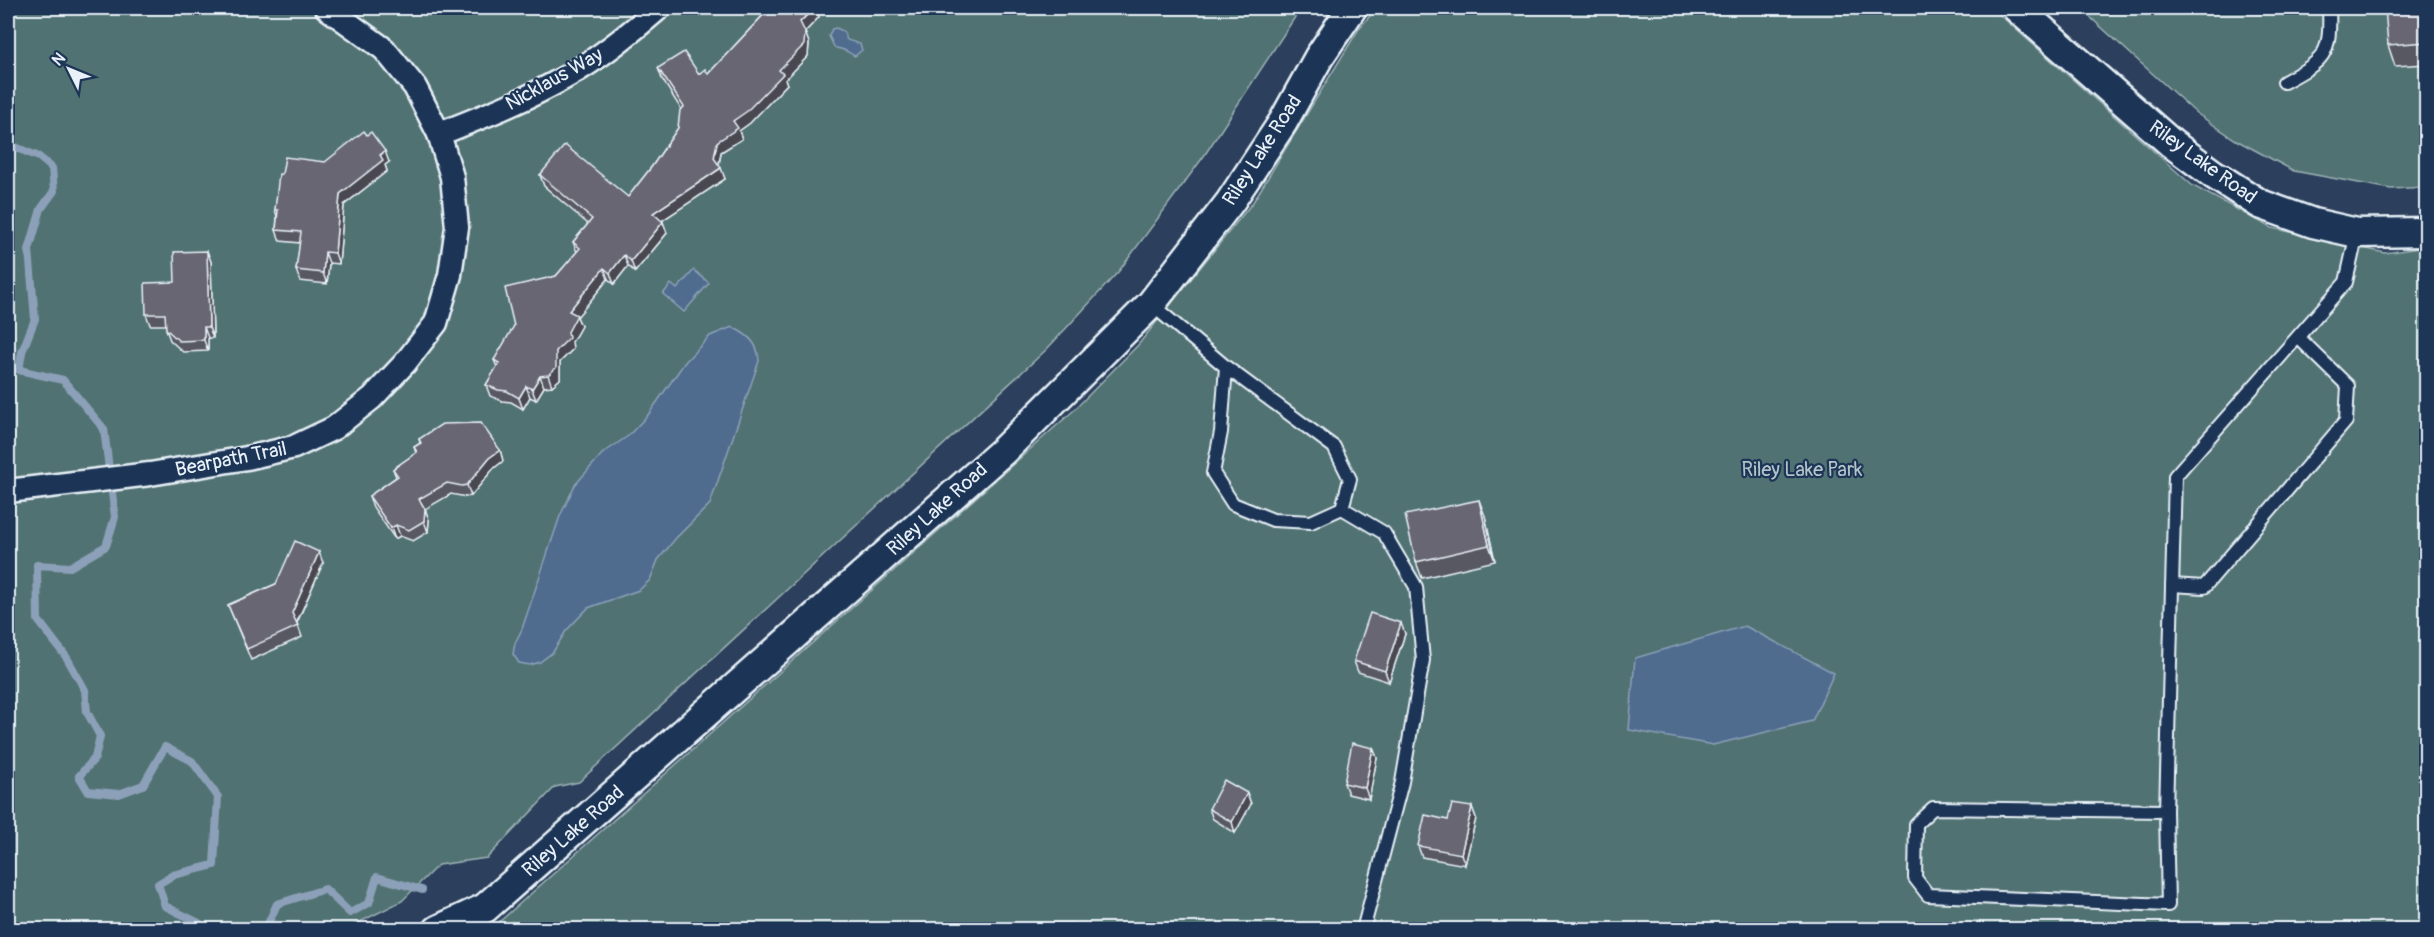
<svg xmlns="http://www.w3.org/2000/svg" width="2434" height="937" font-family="Pangolin,sans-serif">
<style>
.green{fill:#517272;stroke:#9cb2b5;stroke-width:1.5}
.water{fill:#4f6c8f;stroke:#8ca1b9;stroke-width:1.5}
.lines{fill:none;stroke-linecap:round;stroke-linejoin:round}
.stream{stroke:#8ca1b9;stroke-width:8}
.service-casing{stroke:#e8f1f8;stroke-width:16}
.minor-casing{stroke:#e8f1f8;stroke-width:27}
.tertiary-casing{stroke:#e8f1f8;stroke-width:33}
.service{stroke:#1d3557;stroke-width:12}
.minor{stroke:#1d3557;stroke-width:22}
.tertiary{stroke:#1d3557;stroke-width:28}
.wall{fill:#595862;stroke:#e8f1f8;stroke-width:1.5}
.shaded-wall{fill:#494750;stroke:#e8f1f8;stroke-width:1.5}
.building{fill:#686672;stroke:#e8f1f8;stroke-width:1.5}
.labels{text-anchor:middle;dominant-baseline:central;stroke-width:4.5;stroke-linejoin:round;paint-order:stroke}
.street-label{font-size:20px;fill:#e8f1f8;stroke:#1d3557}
.park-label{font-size:20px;fill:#b3c5c9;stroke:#1d3557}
</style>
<rect width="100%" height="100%" fill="#2c3f5c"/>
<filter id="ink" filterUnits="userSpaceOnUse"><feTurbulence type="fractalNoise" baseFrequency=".0167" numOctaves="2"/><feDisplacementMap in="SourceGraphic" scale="12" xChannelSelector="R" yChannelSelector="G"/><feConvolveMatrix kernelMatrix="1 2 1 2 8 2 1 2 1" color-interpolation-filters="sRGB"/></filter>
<g filter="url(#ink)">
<g class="green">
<polygon points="8,8 1301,8 1204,156 1119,271 1047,349 579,782 555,787 487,858 438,865 402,901 344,930 8,929"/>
<polygon points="1377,8 1992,8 2193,186 2272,228 2385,253 2426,247 2426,929 1092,930 1072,923 914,923 869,930 499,930 499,922 1073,411 1138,345 1253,202 1360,27"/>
<polygon points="2080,8 2426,8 2426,187 2391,189 2294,171 2236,140 2196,113"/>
</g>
<g class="water">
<path d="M836 28 843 31 847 40 860 44 862 50 855 56C852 55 849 52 846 51 832 45 837 53 829 36L832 29Z"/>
<polygon points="694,270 709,283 684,312 663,294 671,284 677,289"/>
<path d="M732 327C748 335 758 342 759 361L710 504 676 538 658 560 650 580 639 590 588 608 566 631 553 652 540 662 530 665 519 663 513 654 515 643 522 629 560 516 575 485 602 454 628 436 648 415 685 362 710 336Z"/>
<polygon points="1745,626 1834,673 1812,721 1713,745 1629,730 1635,658"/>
</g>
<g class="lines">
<g class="stream">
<polyline points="8,144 39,157 52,168 54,191 41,209 29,250 35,319 22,352 19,370 63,380 104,429 115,517 106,546 70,567 37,565 38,620 67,658 85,690 87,712 100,736 95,758 79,776 88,791 119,794 143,785 165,747 192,761 218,797 214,865 173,875 158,884 165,906 199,923 205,930"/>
<polyline points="260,930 268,924 277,904 325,889 350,913 369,903 377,877 422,890"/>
</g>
<g class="service-casing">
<g id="service">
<path d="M2284 82C2325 60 2331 55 2329 8"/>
<polyline points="1151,304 1226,367 1221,432 1213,473 1233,504 1273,520 1311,522 1342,508 1350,479 1334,447 1226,367"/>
<polyline points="1342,508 1384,533 1416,587 1423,660 1402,782 1363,930"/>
<polyline points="2172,585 2204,587 2346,421 2348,386 2298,337"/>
<polyline points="2166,811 2168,905 1928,895 1915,878 1916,824 1933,808 2166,811 2175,476 2346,282 2357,233"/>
</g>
</g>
<g class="minor-casing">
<g id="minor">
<path d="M439 134C482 117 526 100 566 77 600 58 630 33 659 8"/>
<polyline points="8,491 150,474 247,458 294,447 334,428 372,398 405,363 436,323 450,275 457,227 452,177 439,134 415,87 384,49 327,8"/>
</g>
</g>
<g class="tertiary-casing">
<g id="tertiary">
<polyline points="2017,8 2171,143 2213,174 2260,204 2313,223 2357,233 2426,232"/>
<polyline points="438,930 485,908 1003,451 1151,304 1230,202 1283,122 1319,57 1352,8"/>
</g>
</g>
<use href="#service" class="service"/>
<use href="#minor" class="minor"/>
<use href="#tertiary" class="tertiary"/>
</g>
<g class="wall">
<polygon points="760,8 816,8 819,17 805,32 809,43 808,56 785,80 787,84 750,123 739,131 742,139 721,152 719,165 725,179 662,220 667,233 635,272 628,266 614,284 608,279 577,317 581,326 572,342 573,349 560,362 560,379 552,386 544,387 536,400 530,397 523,409 511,402 502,401 490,396 486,385 497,367 494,360 556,276 577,252 573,242 588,224 544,186 540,175 628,197 653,165 678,128 681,109 662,79 658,68 708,74 765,13"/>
<polygon points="2427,8 2427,64 2395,66 2388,45"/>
<polygon points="325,162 389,162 385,165 387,171 344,205 339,264 329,263 327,284 300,281 296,270 300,243 280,241 276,230 277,216 275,210 282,174"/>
<polygon points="207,251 211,262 213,338 208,338 208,351 183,352 170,340 166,329 166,325 150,325 146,314 175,282"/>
<polygon points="419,439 500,450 503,461 493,469 471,496 466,497 451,494 425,509 429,520 428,532 413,541 400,536 395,539 373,507 369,496 396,477 393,469 416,453 414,447 420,443"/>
<polygon points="1485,516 1495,561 1422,578 1416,562"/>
<polygon points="323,563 297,623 302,637 251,660 228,605"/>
<polygon points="1405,634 1389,682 1358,672 1354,661"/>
<polygon points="1373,748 1377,758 1369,799 1348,794 1344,783"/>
<polygon points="1247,793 1251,804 1235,833 1213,819 1209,809"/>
<polygon points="1472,807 1476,818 1465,865 1422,857 1418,846 1448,820"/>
</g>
<g class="shaded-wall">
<polygon points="814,8 816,8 819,17 805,32 809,43 808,56 785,80 787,84 750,123 739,131 742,139 721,152 718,169 714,158 717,142 733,121 779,70 800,22"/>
<polygon points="385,151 389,162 385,165 387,171 344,205 339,264 335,253 340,194"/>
<polygon points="721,168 725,179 657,224 653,213"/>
<polygon points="663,222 667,233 635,272 631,261"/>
<polygon points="207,251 211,262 213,338 209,327"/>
<polygon points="325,252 329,263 327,284 323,273"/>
<polygon points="624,255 628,266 614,284 610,273"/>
<polygon points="604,268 608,279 577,317 581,326 572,342 573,349 560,362 560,379 552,386 548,375 556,351 568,332 569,311"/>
<polygon points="204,327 208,338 208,351 204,340"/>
<polygon points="540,376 544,387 536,400 532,389"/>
<polygon points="526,386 530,397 523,409 519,398"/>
<polygon points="500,450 503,461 493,469 471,496 467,485 489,458"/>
<polygon points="1479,500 1485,516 1495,561 1489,545"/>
<polygon points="425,509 429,520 428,532 424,521"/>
<polygon points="396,525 400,536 395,539 391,528"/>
<polygon points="319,552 323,563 296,624 292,613"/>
<polygon points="1401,623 1405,634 1389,682 1385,671"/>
<polygon points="1373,748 1377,758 1369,799 1365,788"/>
<polygon points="1247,793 1251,804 1235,833 1232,822"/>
<polygon points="1472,807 1476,818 1465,865 1461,854"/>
</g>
<g class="building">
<polygon points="768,8 814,8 800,22 805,32 804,45 779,70 783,74 746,112 733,121 738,128 717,142 714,158 721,168 653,213 663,222 631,261 624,255 610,273 604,268 569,311 577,315 568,332 569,338 556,351 556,368 548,375 540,376 532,389 526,386 519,398 507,391 498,390 486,385 499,363 494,360 514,326 505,288 556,276 580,248 573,242 592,219 540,175 565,145 628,197 653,165 678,128 680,110 684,107 658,68 684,52 699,74 705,69 708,74 769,9"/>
<polygon points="2385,8 2427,8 2427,42 2388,45"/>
<polygon points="364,131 367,135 371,132 385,151 380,155 383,160 340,194 335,253 325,252 323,273 296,270 301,232 276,230 278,210 275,210 279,174 282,174 285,157 325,162"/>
<polygon points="207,251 209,327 204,327 204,340 179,341 166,329 165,314 146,314 145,283 175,282 174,252"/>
<polygon points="481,423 500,450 489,458 467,485 462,486 447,483 419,499 425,509 424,521 409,530 396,525 391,528 369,496 398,476 393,469 417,452 414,447 421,443 419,439 442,424"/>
<polygon points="1479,500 1489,545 1416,562 1405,515"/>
<polygon points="295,541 319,552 292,613 298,626 247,649 228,605 276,584"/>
<polygon points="1370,613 1401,623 1385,671 1354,661"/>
<polygon points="1352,743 1373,748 1365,788 1344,783"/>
<polygon points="1224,780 1247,793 1232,822 1209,809"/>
<polygon points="1452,804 1472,807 1461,854 1418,846 1425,815 1448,820"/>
</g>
</g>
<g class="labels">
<g class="street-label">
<text transform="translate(554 79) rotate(-29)">Nicklaus Way</text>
<text transform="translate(1262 150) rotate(-57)">Riley Lake Road</text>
<text transform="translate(2203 162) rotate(36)">Riley Lake Road</text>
<text transform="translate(231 459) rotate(-11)">Bearpath Trail</text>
<text transform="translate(937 509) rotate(-42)">Riley Lake Road</text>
<text transform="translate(573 831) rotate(-41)">Riley Lake Road</text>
</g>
<g class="park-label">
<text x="1802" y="469">Riley Lake Park</text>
</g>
</g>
<rect width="2434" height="937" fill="none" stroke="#1d3557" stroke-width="30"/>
<rect x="15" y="15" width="2404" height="907" fill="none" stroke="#e8f1f8" stroke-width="2" filter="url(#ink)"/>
<g transform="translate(69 69) rotate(313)" stroke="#1d3557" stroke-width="4.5" paint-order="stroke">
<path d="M0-4.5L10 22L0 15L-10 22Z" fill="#e8f1f8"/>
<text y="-9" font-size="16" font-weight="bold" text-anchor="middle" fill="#e8f1f8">N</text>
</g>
</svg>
